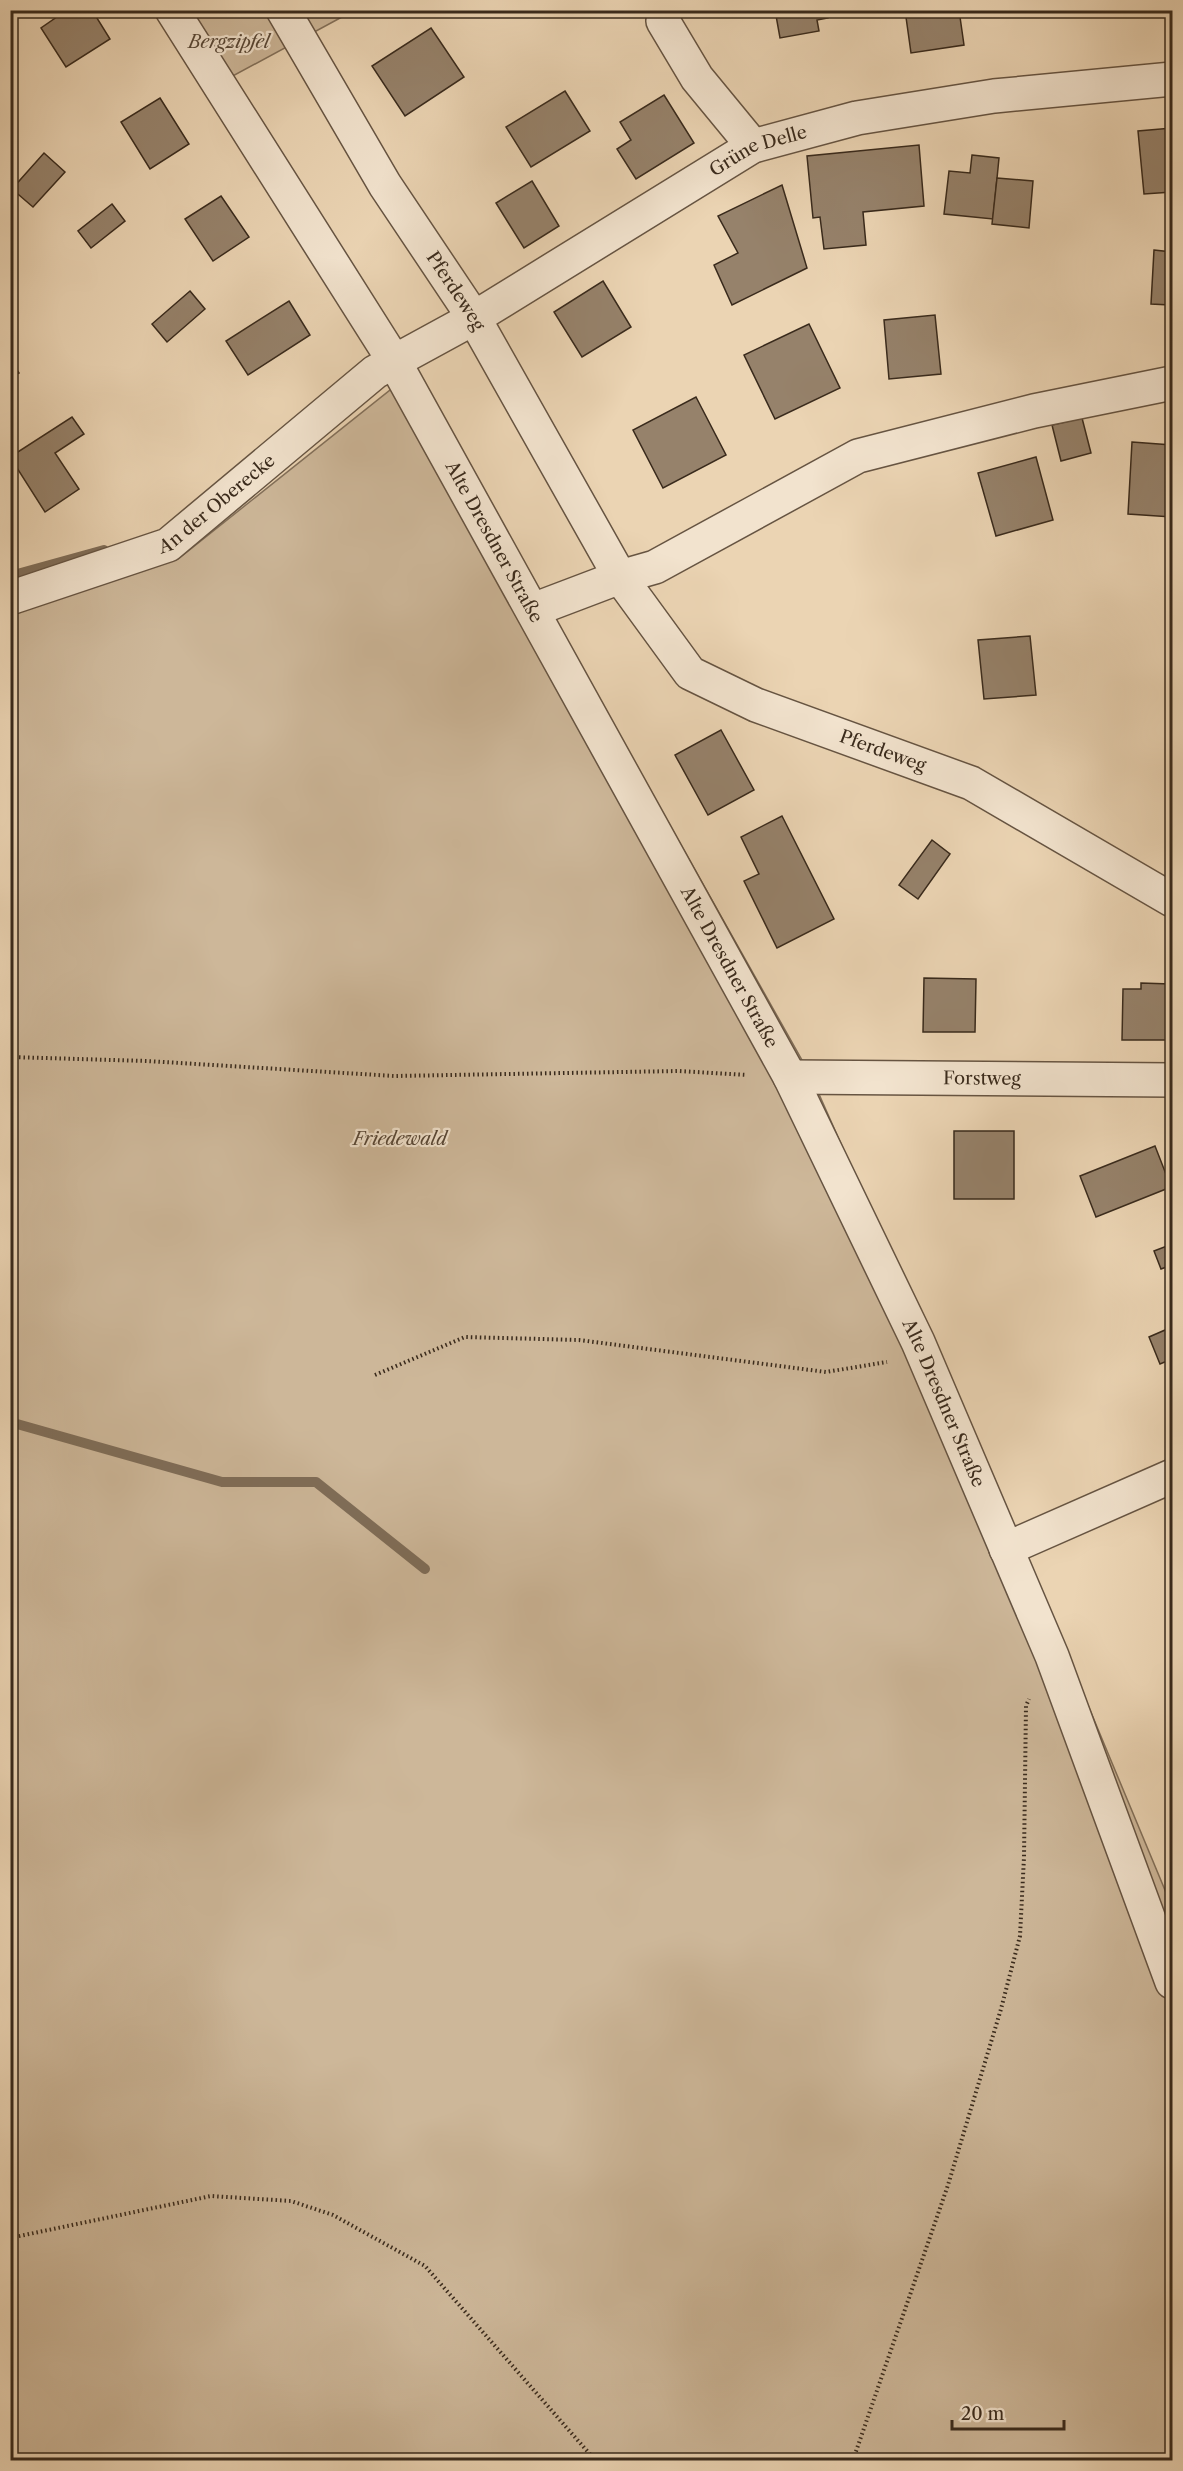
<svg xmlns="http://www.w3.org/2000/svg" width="1183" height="2471" font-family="'Libre Caslon Text',serif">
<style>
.green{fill:#cdb799;stroke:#83705a;stroke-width:1.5}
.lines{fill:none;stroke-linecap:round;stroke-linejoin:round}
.stream{stroke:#7f6d58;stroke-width:10}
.building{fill:#96826b;stroke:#392a1c;stroke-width:1.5}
.minor-casing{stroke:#665442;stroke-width:36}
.path{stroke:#392a1c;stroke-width:4;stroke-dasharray:1.5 3;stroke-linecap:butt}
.minor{stroke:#f2e3ce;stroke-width:33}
.labels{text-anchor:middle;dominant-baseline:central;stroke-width:4.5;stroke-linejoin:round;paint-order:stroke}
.park-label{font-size:18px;font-style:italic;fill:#574635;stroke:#f2e3ce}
.street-label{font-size:18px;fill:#392a1c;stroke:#f2e3ce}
</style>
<rect width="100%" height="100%" fill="#ebd4b3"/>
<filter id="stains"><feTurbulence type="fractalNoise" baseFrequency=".00333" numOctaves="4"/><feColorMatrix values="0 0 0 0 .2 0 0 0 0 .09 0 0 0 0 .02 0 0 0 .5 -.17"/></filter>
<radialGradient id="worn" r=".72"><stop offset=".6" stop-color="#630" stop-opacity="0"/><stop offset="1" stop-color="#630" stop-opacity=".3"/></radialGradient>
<g class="green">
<polygon points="172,11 353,11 218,84"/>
<polygon points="414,371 811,1076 1065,1650 1172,1907 1172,2460 11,2460 11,607 178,559"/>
</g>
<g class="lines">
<g class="stream">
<polyline points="10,576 104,550"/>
<polyline points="10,1422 222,1482 316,1482 425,1569"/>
</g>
</g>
<g class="building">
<polygon points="67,10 92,10 110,39 66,67 41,28"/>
<polygon points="775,10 827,10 828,18 817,20 819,31 780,38"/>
<polygon points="905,10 959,10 964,45 911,53"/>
<polygon points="431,28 464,77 405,116 372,66"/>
<polygon points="565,91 590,131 531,167 506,127"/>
<polygon points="664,95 694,143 636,179 617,149 631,140 620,122"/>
<polygon points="160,98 189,144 150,169 121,122"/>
<polygon points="1172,128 1172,192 1144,194 1138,131"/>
<polygon points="919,145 924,206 863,212 866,245 824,249 820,217 813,218 807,156"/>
<polygon points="44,153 65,172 33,207 12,189"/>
<polygon points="972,155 999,158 993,219 944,214 949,171 970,173"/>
<polygon points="997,178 1033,181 1029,228 992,224"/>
<polygon points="532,181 559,226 524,248 496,203"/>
<polygon points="782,185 807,268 732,305 714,265 738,253 718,216"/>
<polygon points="221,196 249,237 213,261 185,219"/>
<polygon points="112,204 125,221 91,248 78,231"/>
<polygon points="1154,250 1172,252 1172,319 1169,318 1170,305 1151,304"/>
<polygon points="603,281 631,327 582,357 554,312"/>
<polygon points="190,291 205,309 167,342 152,324"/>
<polygon points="289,301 310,335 248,375 226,341"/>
<polygon points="935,315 941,374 889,379 884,320"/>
<polygon points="809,324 840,388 775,419 744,355"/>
<polygon points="10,359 19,373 10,378"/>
<polygon points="696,397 726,455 663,488 633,430"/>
<polygon points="72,417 84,434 55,453 79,489 45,512 10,457"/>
<polygon points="1082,418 1091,453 1061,461 1052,425"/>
<polygon points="1132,442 1172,445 1172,517 1128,514"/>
<polygon points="1036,457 1053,520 996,536 978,473"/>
<polygon points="1030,636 1036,695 984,699 978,640"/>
<polygon points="721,730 754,790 708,815 675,755"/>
<polygon points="782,816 834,919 777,948 744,881 759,874 741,837"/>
<polygon points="932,840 950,854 918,899 899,885"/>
<polygon points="924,978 976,979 975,1032 923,1032"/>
<polygon points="1141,983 1170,984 1170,991 1172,991 1172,1040 1122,1040 1123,989 1141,989"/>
<rect x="954" y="1131" width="60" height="68"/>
<polygon points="1155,1146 1171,1187 1096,1217 1080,1176"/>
<polygon points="1172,1244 1172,1265 1161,1269 1154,1251"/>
<polygon points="1172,1327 1172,1359 1160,1364 1149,1337"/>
</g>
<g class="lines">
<g class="minor-casing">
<g id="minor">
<path id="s1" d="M172 10 394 361 790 1077 918 1342 1052 1656 1172 1982"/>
<path id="s2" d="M283 10 385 185 474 318 620 577 690 673 756 705 971 783 1172 900"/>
<polyline points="666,10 663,21 697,78 753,146"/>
<path id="s3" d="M10 598 168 545 375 372 474 318 753 146 857 118 994 96 1172 79"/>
<polyline points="533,610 620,577 655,567 858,456 1034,411 1172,383"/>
<path id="s4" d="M790 1077 1172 1080"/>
<polyline points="1006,1549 1172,1476"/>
</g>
</g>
<g class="path">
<polyline points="10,1057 147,1061 394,1076 679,1071 747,1075"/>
<polyline points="375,1375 465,1337 579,1340 826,1372 887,1362"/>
<polyline points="10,2238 211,2196 291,2201 333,2215 425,2266 595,2460"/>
<polyline points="853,2460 948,2185 1001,2009 1020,1936 1024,1857 1026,1706 1029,1699"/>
</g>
<use href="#minor" class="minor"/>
</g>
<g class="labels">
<g class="park-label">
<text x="229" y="42">Bergzipfel</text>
<text x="400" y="1139">Friedewald</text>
</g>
<g class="street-label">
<text stroke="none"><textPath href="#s3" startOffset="880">Grüne Delle</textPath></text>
<text stroke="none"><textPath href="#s2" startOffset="330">Pferdeweg</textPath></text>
<text stroke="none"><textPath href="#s3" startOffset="230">An der Oberecke</textPath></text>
<text stroke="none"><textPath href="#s1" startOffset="622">Alte Dresdner Straße</textPath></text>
<text stroke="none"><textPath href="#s2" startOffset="987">Pferdeweg</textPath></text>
<text stroke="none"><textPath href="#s1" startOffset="1108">Alte Dresdner Straße</textPath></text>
<text stroke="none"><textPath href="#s4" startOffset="192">Forstweg</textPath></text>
<text stroke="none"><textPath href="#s1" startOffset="1594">Alte Dresdner Straße</textPath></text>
</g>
</g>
<rect width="1183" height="2471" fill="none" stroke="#ebd4b3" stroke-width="36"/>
<rect x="12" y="12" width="1159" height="2447" fill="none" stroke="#392a1c" stroke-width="3"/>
<rect x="18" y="18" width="1147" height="2435" fill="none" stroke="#392a1c" stroke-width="1.5"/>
<path d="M952 2420v9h112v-9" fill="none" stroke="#392a1c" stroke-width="3"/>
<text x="961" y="2420" font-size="18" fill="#392a1c" stroke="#f2e3ce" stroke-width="4.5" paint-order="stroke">20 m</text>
<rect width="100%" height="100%" filter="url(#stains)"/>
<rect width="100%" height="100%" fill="url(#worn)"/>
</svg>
